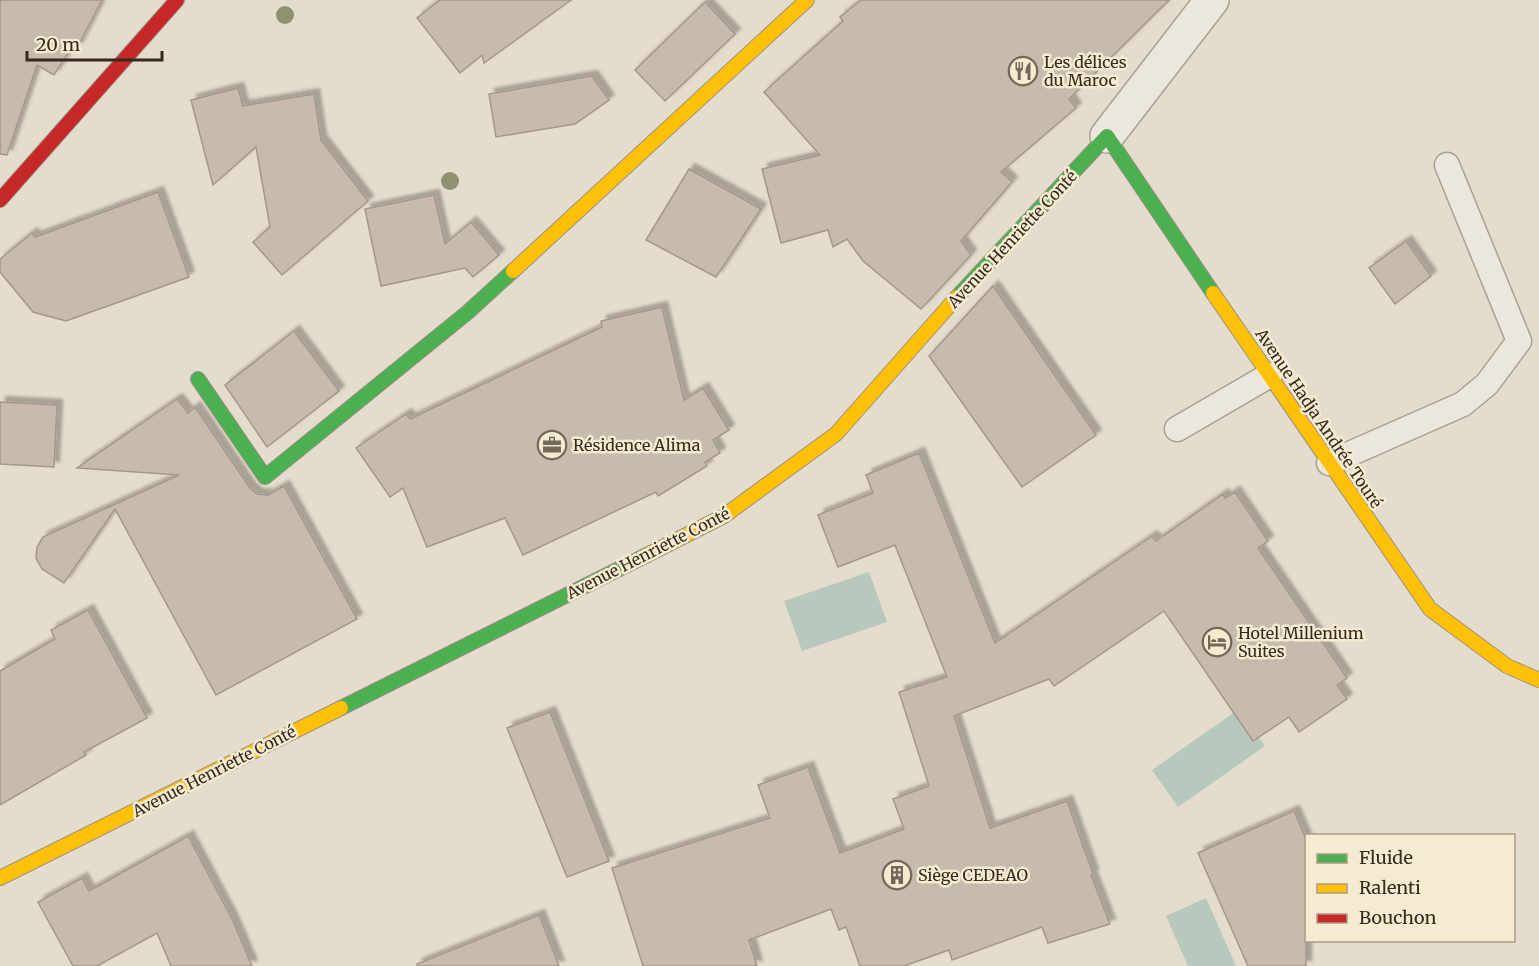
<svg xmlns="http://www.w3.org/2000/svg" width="1539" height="966" font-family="Merriweather,serif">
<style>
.water{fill:#b7c9bd}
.building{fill:#c8baad;stroke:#a4978b;stroke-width:1.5;filter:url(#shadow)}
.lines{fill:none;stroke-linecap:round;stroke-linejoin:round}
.lane-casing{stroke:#a9a195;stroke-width:27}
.street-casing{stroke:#a9a195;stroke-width:36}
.fast-casing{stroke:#999185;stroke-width:16}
.slow-casing{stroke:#999185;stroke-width:16}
.jam-casing{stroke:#999185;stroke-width:16}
.lane{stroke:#ece7de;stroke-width:24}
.street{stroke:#ece7de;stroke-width:33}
.fast{stroke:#4caf50;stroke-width:14}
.slow{stroke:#ffc107;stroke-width:14}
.jam{stroke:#c62828;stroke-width:14}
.tree{fill:#8f9170}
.labels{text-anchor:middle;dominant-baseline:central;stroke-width:5;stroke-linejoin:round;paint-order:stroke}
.poi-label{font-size:16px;fill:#37291d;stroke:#f6ead1;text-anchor:start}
.street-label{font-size:16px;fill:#37291d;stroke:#f6ead1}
</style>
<defs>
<filter id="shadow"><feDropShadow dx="5.5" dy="-5.5" stdDeviation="1.5" flood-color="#0004"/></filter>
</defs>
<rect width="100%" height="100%" fill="#e4dccc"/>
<g class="water">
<polygon points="869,572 887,622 802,651 784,601"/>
<polygon points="1239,709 1265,746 1178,807 1152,770"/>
<polygon points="1206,898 1236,966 1188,966 1166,916"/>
</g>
<g class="building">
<polygon points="0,0 102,0 77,48 73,45 54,75 37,65 7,155 0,154"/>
<polygon points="440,0 571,0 484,63 482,55 460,73 417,18"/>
<polygon points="861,0 1169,0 1069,99 1076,108 1001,172 1012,182 961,241 971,255 921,309 863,261 847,239 833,247 828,230 781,243 762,169 820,155 764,92 843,21 840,17"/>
<polygon points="705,2 735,34 665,101 635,70"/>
<polygon points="592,76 609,100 575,124 496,137 489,94"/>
<polygon points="238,88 243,106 314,94 321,140 368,201 282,275 253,242 270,227 256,147 213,185 191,100"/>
<polygon points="689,169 761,209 716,277 646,240"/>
<polygon points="158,192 189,277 66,321 33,312 0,272 0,259 32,233 35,237"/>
<polygon points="434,195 445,244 471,222 499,255 473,277 465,268 381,286 365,209"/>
<polygon points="1406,241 1431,276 1395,304 1369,268"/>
<polygon points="993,286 1096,435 1022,487 929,356"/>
<polygon points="662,307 684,400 703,388 729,430 713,440 720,453 705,462 707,466 658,496 656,492 523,555 505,518 427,547 403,488 390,497 356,448 406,414 410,419 602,327 601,321"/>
<polygon points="294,331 339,391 267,447 225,385"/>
<polygon points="177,399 188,413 195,407 250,488 257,494 268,495 284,486 357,619 216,695 115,509 64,583 42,569 36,558 37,547 43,537 179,475 77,468"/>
<polygon points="0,402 57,405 54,467 0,464"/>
<polygon points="919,453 995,643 1152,536 1156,541 1223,494 1225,498 1235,492 1268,541 1258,548 1347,678 1337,685 1347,699 1299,732 1289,717 1253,741 1164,611 1054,686 1049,679 954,716 990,828 1067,801 1093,874 1091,875 1110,924 1048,943 1042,927 952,960 949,950 904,966 860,966 846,927 839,930 831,909 749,940 757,966 643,966 612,868 770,818 758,785 808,767 840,853 904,829 893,799 929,786 899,692 947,677 895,545 838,567 818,515 873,493 866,475"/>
<polygon points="88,610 147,718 84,752 86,755 0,805 0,671 55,639 51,630"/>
<polygon points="550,712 609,861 567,877 507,728"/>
<polygon points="1294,811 1306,839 1306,966 1248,966 1198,853"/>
<polygon points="188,836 233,921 252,966 171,966 157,933 97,966 73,966 38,902 82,878 89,891"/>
<polygon points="539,915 559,966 417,966 417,964"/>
</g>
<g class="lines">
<g class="lane-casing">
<g id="lane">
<polyline points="1177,429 1270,375"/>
<polyline points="1329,463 1463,404 1487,384 1519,341 1447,165"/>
</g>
</g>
<g class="street-casing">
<polyline id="street" points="1107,136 1212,0"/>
</g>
<g class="fast-casing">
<g id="fast">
<polyline points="957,297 1107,136 1213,293"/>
<polyline points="198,379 265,477 468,312 513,271"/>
<polyline points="341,708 647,555"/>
</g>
</g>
<g class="slow-casing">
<g id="slow">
<polyline points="513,271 807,0"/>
<polyline points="1213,293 1430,609 1507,666 1539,680"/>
<polyline points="647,555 724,516 836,434 957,297"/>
<polyline points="0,878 341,708"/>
</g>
</g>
<g class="jam-casing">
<polyline id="jam" points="0,200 177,0"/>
</g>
<use href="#lane" class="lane"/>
<use href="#street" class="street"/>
<use href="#fast" class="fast"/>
<use href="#slow" class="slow"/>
<use href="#jam" class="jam"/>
</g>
<g class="tree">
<circle cx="285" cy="15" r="9"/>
<circle cx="450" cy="181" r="9"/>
</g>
<defs>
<g id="restaurant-ring" transform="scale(1.5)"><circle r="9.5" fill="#f6ead1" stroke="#74685a" stroke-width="1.5"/><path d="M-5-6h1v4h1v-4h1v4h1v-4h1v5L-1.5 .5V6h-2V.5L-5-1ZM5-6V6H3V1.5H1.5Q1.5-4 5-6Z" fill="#74685a"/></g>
<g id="office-ring" transform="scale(1.5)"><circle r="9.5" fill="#f6ead1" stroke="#74685a" stroke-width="1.5"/><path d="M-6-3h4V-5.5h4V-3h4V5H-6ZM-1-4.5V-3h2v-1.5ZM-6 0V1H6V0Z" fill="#74685a"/></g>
<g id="hotel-ring" transform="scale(1.5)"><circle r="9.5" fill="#f6ead1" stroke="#74685a" stroke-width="1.5"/><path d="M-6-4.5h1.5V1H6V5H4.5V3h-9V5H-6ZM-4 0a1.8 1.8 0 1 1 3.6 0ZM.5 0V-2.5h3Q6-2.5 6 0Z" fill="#74685a"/></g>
<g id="building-ring" transform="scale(1.5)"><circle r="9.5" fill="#f6ead1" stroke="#74685a" stroke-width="1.5"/><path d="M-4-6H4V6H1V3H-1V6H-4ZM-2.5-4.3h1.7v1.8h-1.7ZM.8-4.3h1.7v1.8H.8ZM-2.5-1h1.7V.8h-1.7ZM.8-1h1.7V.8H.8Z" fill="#74685a"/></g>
</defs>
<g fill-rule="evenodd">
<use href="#restaurant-ring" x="1023" y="71"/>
<use href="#office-ring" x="552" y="445"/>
<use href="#hotel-ring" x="1217" y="642"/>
<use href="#building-ring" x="897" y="875"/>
</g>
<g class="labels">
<g class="poi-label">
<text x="1044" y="62">Les délices<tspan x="1044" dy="18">du Maroc</tspan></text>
<text x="573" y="445">Résidence Alima</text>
<text x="1238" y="633">Hotel Millenium<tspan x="1238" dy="18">Suites</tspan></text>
<text x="918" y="875">Siège CEDEAO</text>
</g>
<g class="street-label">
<text transform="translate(1012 239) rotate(-47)">Avenue Henriette Conté</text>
<text transform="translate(1319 418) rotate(56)">Avenue Hadja Andrée Touré</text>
<text transform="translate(648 553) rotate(-27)">Avenue Henriette Conté</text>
<text transform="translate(214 771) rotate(-27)">Avenue Henriette Conté</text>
</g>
</g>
<rect x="1305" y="834" width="210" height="108" fill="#f6ead1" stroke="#aa9d89" stroke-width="1.5"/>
<rect x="1317" y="854" width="30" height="9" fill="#4caf50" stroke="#aa9d89" stroke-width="1.5"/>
<text x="1359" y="864" font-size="18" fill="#37291d">Fluide</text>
<rect x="1317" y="884" width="30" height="9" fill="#ffc107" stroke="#aa9d89" stroke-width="1.5"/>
<text x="1359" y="894" font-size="18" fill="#37291d">Ralenti</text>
<rect x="1317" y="914" width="30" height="9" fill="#c62828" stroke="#aa9d89" stroke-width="1.5"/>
<text x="1359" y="924" font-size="18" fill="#37291d">Bouchon</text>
<path d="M27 51v9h135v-9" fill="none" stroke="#37291d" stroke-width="3"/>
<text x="36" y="51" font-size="18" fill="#37291d" stroke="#f6ead1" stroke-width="4.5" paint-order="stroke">20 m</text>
</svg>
